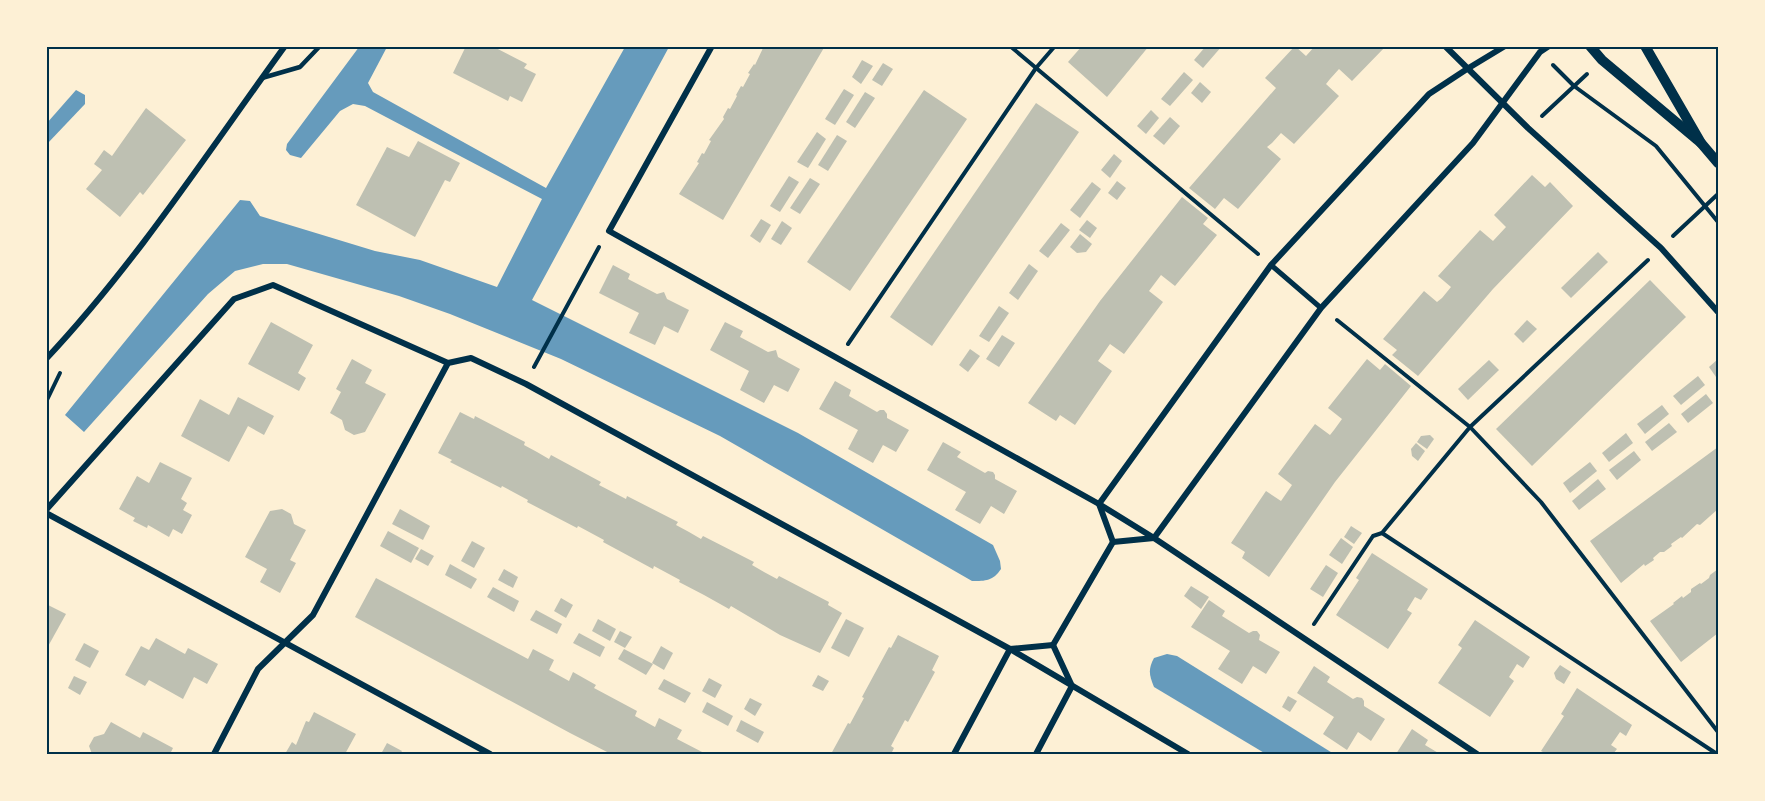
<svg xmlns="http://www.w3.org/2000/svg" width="1765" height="801" font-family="'IBM Plex Sans',sans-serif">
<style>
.water{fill:#669bbc}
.building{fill:#bec0b2}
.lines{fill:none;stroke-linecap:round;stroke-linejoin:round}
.path{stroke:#003049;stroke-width:4}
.service{stroke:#003049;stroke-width:4.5}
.pedestrian{stroke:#003049;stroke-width:5}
.minor{stroke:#003049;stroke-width:6}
.tertiary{stroke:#003049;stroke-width:10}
.neatline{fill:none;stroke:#003049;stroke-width:2}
</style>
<rect width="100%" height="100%" fill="#fdf0d5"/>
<g class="water">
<path d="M359 47H387L368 83 373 92 546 188 625 47H669L532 300 798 433 993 545 1000 561 1001 569C993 581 986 581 972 581L720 436 561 359 450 314 399 296 287 264H263L235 271 208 294 84 432 65 415 240 200 250 201 260 216 375 251 420 260 497 287 542 199 365 106 353 104 340 111 301 158 290 155 286 150 287 144Z"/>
<polygon points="76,90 85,95 85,104 47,144 47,123"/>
<path d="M1167 654 1177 656 1334 754H1266L1154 687C1149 675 1148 669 1154 658Z"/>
</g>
<g class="building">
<polygon points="466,46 492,46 527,64 524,68 536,74 522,102 510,96 508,101 453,73"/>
<polygon points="764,46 825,46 723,220 679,194 699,163 697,162 702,153 704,154 711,141 709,140 724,119 723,117 728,108 730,109 737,96 736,95 741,86 743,87 750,74 748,73 754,64 755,65"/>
<polygon points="1082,46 1149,46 1107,97 1068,62"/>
<polygon points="1206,46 1222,46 1203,68 1194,60"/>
<polygon points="1295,46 1306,56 1315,46 1386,46 1352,81 1339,69 1330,79 1326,84 1339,96 1294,144 1281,133 1272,143 1267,147 1281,159 1238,209 1224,198 1215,209 1189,188 1276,88 1265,78"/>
<polygon points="862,60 873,66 861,84 852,77"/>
<polygon points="883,63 893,69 882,86 872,80"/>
<polygon points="1184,72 1193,80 1170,106 1161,99"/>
<polygon points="1200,82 1211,92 1202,103 1191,93"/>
<polygon points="844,89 854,95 835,125 825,119"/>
<polygon points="924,90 967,119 850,291 807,262"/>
<polygon points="865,92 875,98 855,128 846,122"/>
<polygon points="1036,103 1079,132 932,346 890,317"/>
<polygon points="146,108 186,140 143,195 140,192 120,217 86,189 102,170 94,164 104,150 112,156"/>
<polygon points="1151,110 1159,118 1146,134 1137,126"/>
<polygon points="1170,117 1180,126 1164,145 1153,136"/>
<polygon points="817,132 826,139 808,168 797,162"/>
<polygon points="837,135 847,141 828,171 818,165"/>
<polygon points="418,141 460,163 450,182 445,180 415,237 356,205 387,147 409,157"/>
<polygon points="1114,154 1122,161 1110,178 1101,170"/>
<polygon points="1532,175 1545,187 1550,182 1573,206 1493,289 1418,376 1392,355 1397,350 1383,339 1424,291 1437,302 1442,298 1451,287 1438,276 1480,230 1493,241 1506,227 1494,215"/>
<polygon points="789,176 799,182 780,212 770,206"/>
<polygon points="810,178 820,184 800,214 790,208"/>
<polygon points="1117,181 1126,188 1117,200 1108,193"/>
<polygon points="1092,182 1101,189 1080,218 1070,210"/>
<polygon points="1182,197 1208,218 1203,224 1217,235 1175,286 1161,275 1149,291 1163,302 1124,354 1110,344 1098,361 1112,371 1075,425 1060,415 1056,421 1028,403 1100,301"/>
<polygon points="761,219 771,225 760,243 750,236"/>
<polygon points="1087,220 1097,228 1090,238 1079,230"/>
<polygon points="782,221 792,228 781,245 771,239"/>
<polygon points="1061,223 1070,230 1048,258 1039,251"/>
<polygon points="1080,234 1092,244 1086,252 1077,253 1070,247"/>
<polygon points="1598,252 1608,262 1571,298 1561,288"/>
<polygon points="1029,264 1038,271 1018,300 1009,293"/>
<polygon points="613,265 630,274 628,279 657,294 664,292 667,299 689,310 678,333 664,326 655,345 629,333 639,313 599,293"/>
<polygon points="1650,280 1686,317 1532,466 1496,429"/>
<polygon points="999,306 1009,313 989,342 979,336"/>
<polygon points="1527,320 1537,329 1523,343 1514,334"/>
<polygon points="271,322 313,345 298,373 306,378 299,391 248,364"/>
<polygon points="725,322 743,331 740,337 768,352 776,350 778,357 800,369 788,392 774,385 764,403 740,390 749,371 710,350"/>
<polygon points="1002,335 1015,343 999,367 986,359"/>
<polygon points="970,349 980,356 968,372 959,365"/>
<polygon points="352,359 372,370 365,383 386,394 365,432 354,435 345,430 342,420 330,413 341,392 336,389"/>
<polygon points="1367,359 1380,370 1385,364 1411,386 1335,482 1269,577 1242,558 1245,552 1231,543 1266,491 1281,501 1292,485 1278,474 1315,424 1330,435 1334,430 1342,419 1328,408"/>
<polygon points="1718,359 1718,375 1716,377 1709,367"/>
<polygon points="1489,360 1499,370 1468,400 1458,389"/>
<polygon points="1698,376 1705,385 1681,405 1673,396"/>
<polygon points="835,381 851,390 849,396 877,412 880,410 884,410 887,414 887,418 909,430 896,452 883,445 873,463 848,449 858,430 819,409"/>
<polygon points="1706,394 1713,403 1688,423 1681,414"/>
<polygon points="238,397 274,416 264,435 248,426 229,462 181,436 200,399 229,415"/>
<polygon points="1662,405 1669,414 1645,434 1637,424"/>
<polygon points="460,412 474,419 475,416 525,442 524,445 537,452 549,459 551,455 601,482 599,485 626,499 627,496 678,522 676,525 689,532 701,539 703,536 754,562 752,565 764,572 777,579 779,576 829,602 828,605 842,613 820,653 780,635 731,606 729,609 704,595 679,582 680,580 654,566 653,569 603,542 604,540 578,526 577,528 527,502 528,500 502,486 501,488 450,462 452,460 438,453"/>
<polygon points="1669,423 1677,432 1652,451 1645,442"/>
<polygon points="1626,433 1633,443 1609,462 1602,453"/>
<polygon points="1430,435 1434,439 1427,449 1417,442 1421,436"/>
<polygon points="943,442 961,452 957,457 985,473 988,471 993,472 995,475 995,479 1017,491 1004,514 991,506 980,524 955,510 966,492 927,470"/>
<polygon points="1416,443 1425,451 1418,461 1412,456 1411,449"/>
<polygon points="1718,447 1718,509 1700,525 1697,524 1682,538 1681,537 1671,544 1672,546 1664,552 1660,552 1653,558 1654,560 1645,566 1644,564 1621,583 1590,541"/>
<polygon points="1634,451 1641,460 1617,480 1609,470"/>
<polygon points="160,462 192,478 181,499 187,503 183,510 192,515 182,534 173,529 169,537 148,525 147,528 133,521 135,518 119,509 137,476 149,483"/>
<polygon points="1590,462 1597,471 1570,493 1563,483"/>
<polygon points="1598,479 1606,489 1579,510 1572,501"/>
<polygon points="282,509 291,514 294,524 306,530 290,560 296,563 280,593 260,582 267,569 245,557 270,511"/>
<polygon points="400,509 430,526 423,540 392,524"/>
<polygon points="1351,526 1362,533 1354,544 1344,537"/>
<polygon points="388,531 419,548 411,563 380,546"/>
<polygon points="1341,538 1353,547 1342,564 1329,555"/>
<polygon points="472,541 485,548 474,568 461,561"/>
<polygon points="421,549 434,556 428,566 415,559"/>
<polygon points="1372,553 1428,589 1421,600 1415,597 1407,610 1412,613 1388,649 1336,615 1359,580 1356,578"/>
<polygon points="450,564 477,579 471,589 445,575"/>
<polygon points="1326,565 1338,573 1323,597 1310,589"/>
<polygon points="504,569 518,577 513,588 498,580"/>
<polygon points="1718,569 1718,633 1681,662 1650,621 1674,604 1673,603 1682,596 1683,598 1691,592 1691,589 1700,583 1701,584 1709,578 1710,575"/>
<polygon points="376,578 528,659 533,649 554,660 549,670 569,681 573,672 596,685 594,688 637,711 635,716 655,727 659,718 682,730 677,739 706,754 611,754 570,733 355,617"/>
<polygon points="1191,586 1209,597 1201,609 1184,596"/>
<polygon points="493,587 519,601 514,612 487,597"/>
<polygon points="561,598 573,605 566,618 554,611"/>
<polygon points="1209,600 1225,611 1222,616 1249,633 1253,631 1257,631 1260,635 1259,640 1280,652 1266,674 1253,666 1242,684 1218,669 1230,651 1191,627"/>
<polygon points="46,604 66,614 46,650"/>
<polygon points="536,610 562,624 557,634 530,620"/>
<polygon points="598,619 616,629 610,641 592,631"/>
<polygon points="846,619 864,628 849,657 831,648"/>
<polygon points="1475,620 1530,657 1523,668 1517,664 1509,677 1514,681 1490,717 1438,683 1462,648 1458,645"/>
<polygon points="620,631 632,637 625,648 614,642"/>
<polygon points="579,633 605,647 600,657 573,643"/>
<polygon points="898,635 939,656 932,670 935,672 908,722 905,720 891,746 894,748 891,754 831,754 848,723 850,724 864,698 862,697 889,647 891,648"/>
<polygon points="156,638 185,654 188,648 218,664 207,684 194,677 183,699 149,680 145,686 125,675 141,646 149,650"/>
<polygon points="84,643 99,651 90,668 75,660"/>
<polygon points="661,646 673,653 664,670 652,663"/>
<polygon points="624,649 653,664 646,675 618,659"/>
<polygon points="1560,665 1571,672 1564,684 1556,679 1554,673"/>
<polygon points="1314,666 1330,677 1327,682 1353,699 1357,697 1362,698 1364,701 1364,706 1385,719 1371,741 1358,732 1347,750 1323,734 1334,717 1297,693"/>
<polygon points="818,675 829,681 823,691 812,686"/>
<polygon points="74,676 87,682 80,695 68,688"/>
<polygon points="709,678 722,685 715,698 702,691"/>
<polygon points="664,679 691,693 685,703 658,689"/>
<polygon points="1577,688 1632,725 1626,736 1620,732 1611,745 1617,749 1613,754 1547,754 1541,751 1564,716 1561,714"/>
<polygon points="1288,696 1297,701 1290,712 1282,707"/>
<polygon points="750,698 762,704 755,716 744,709"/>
<polygon points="707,702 733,716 728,726 702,712"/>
<polygon points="314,712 356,734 345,754 285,754 292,742 296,745 306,721 309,722"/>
<polygon points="741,720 764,732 758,743 736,731"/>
<polygon points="111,722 140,738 143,732 173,748 170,754 92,754 89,746 94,737 104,734"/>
<polygon points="1412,729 1428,740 1425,745 1440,754 1396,754"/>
<polygon points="387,743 402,751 400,754 381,754"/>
</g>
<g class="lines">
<g class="path">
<polyline points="1010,46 1258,254"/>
<polyline points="1553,65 1574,86 1656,146 1718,222"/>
<polyline points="1542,116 1587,74"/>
<polyline points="1673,236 1718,194"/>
<polyline points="1648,260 1470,427 1541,502 1718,732"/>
<polyline points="848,344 1036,68 1055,46"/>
<polyline points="534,367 599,247"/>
<polyline points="46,402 60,373"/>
<polyline points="1382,533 1717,754"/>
<polyline points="1314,624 1373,536 1382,533 1470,427 1337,320"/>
</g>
<polyline class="service" points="262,78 300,67 320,46"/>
<polyline class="pedestrian" points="1271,265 1321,308"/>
<g class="minor">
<polyline points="712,46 609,231 1099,504 1154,538 1477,754"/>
<polyline points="1445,46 1528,128 1661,248 1718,312"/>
<path d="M46 359C136 263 208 152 285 46"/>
<polyline points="46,510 234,299 273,285 448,363"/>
<polyline points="46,513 490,754"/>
<polyline points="1113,542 1154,538 1321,308 1473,143 1540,52 1549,46"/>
<polyline points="1113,542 1099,504 1271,265 1429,94 1467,69 1505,46"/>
<polyline points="1053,645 1113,542"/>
<polyline points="214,754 258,669 313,615 448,363 471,358 526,384 1010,649 1188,754"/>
<polyline points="954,754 1010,649 1053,645"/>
<polyline points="1036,754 1072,686 1053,645"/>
</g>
<g class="tertiary">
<polyline points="1590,46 1602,60 1701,143"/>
<polyline points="1645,46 1701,143 1718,163"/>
</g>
</g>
<rect width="1765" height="801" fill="none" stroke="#fdf0d5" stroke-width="96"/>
<rect x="48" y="48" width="1669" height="705" class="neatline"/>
</svg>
